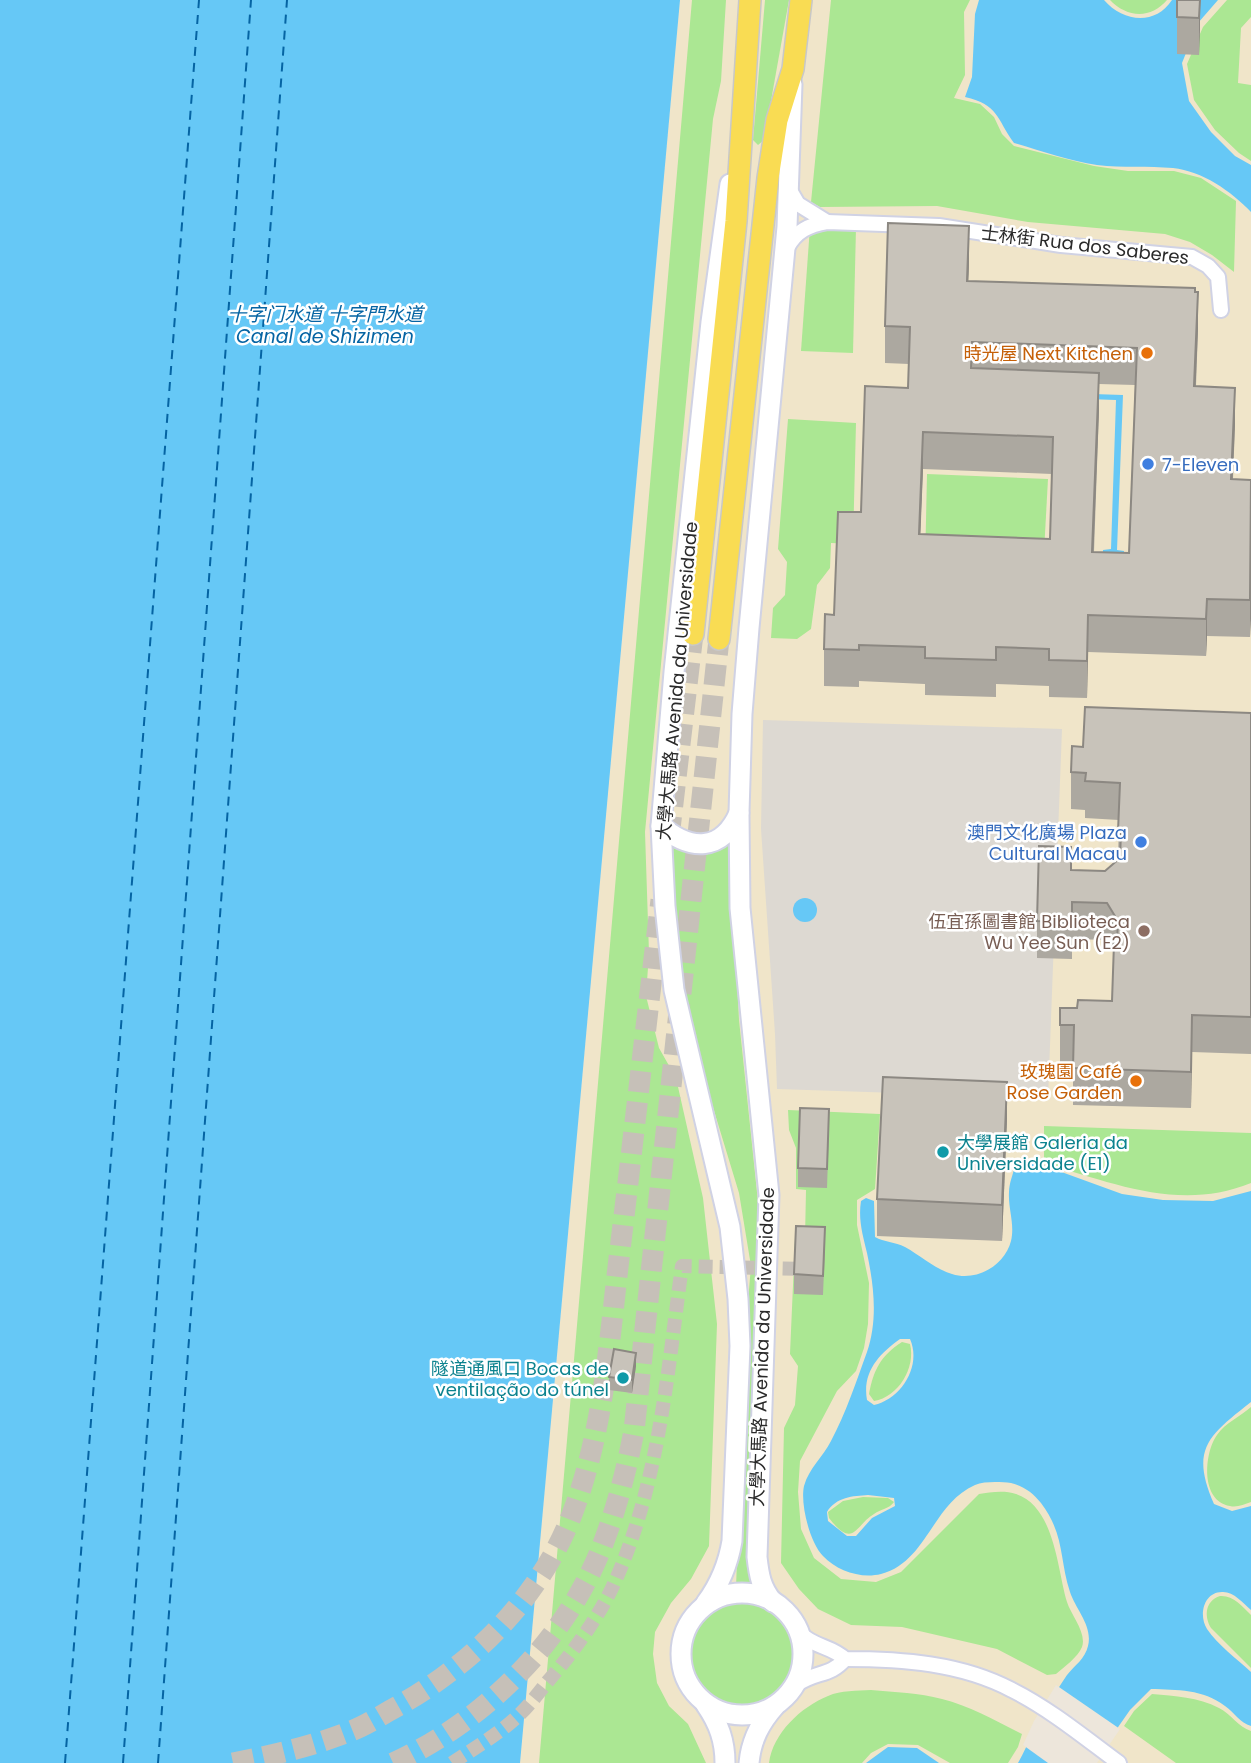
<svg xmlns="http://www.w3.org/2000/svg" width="1251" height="1763" font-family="Poppins,'Noto Sans SC',sans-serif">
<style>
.education{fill:#f0e5c9}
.green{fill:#abe793}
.plaza{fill:#ddd9d2}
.water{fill:#66c8f6;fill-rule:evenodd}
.pier{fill:#ede6db}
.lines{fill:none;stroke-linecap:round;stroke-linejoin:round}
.ferry{stroke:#0564a3;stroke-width:2;stroke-dasharray:9 7;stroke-linecap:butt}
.street-tunnel{stroke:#c6c0b8;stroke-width:14;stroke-dasharray:14 7;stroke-linecap:butt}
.primary-tunnel{stroke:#c6c0b8;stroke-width:21;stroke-dasharray:21 10;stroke-linecap:butt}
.street-casing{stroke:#d0d2e4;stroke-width:18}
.secondary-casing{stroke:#d0d2e4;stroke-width:23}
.primary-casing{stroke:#c8c8c8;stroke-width:24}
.street{stroke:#fff;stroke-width:14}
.secondary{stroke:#fff;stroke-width:19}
.primary{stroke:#f9dc53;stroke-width:21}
.wall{fill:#aca8a0;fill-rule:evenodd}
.shaded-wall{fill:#8c8882}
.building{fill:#c8c3ba;stroke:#8c8882;stroke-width:2;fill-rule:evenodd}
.food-dot{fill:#e8710a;stroke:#fff;stroke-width:2.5}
.shop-dot{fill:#3f7fe0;stroke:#fff;stroke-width:2.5}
.education-dot{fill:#8d6e63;stroke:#fff;stroke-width:2.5}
.culture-dot{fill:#0f9aa8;stroke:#fff;stroke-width:2.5}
.labels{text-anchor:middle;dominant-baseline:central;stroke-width:5;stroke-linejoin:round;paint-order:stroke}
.street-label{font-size:18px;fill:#2a2a2a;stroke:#fff}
.food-label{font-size:18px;fill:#c56008;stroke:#fff;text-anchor:end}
.shop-label{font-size:18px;fill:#366cbe;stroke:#fff;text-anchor:start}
.education-label{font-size:18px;fill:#785e54;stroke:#fff;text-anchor:end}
.culture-label{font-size:18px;fill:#0d838f;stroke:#fff;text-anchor:start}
.water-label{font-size:19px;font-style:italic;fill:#0564a3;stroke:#fff}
</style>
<rect width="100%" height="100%" fill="#ede6db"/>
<polygon class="education" points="680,0 1251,0 1251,1763 520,1763"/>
<g class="green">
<polygon points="692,0 726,0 721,81 713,119 645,832 649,953 646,996 659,1048 676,1078 703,1198 717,1324 709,1546 691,1579 671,1603 655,1632 653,1654 657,1683 669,1706 688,1724 706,1763 539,1763"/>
<polygon points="765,0 789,0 764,140 758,145 753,140"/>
<polygon points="831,0 970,0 964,12 965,75 954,98 980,104 994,117 1002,134 1014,146 1094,166 1128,171 1174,171 1201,178 1236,201 1234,272 1212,255 1190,242 1165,234 1028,222 937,206 820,207 811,202"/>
<path d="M1110 0H1167C1151 19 1127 18 1110 0Z"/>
<polygon points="1227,0 1251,0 1251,17 1241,28 1238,83 1251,85 1251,161 1239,153 1215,130 1194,100 1187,64 1203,27"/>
<polygon points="810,227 856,228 853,353 801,351"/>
<polygon points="788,419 856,423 853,544 831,543 830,568 817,585 811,629 797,639 771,638 773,608 785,595 787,562 778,549"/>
<polygon points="927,474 1048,479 1043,570 925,566"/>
<polygon points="730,843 739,1020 758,1202 751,1589 736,1588 745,1337 751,1266 739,1193 688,1025 679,973 672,877 673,848 702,857"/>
<path d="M788 1110 880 1114 875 1189 857 1200V1225L869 1283 868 1324 864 1348 856 1371 837 1391 800 1461 798 1492 801 1529 814 1558 841 1579 876 1582 901 1572 979 1494C990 1492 1005 1490 1016 1494 1055 1507 1057 1569 1067 1602 1071 1615 1087 1633 1082 1647 1078 1657 1064 1667 1056 1674L1047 1675 997 1649 902 1627 851 1625 818 1609 799 1589 781 1563 784 1428 795 1405 798 1366 790 1354 795 1239 805 1238 806 1190 796 1189V1148L789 1130Z"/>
<path d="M1044 1126 1251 1133V1183C1180 1212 1113 1183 1044 1163Z"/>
<path d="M902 1342 910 1344C916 1368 898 1397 874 1401L869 1394C873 1371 881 1355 902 1342Z"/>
<path d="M1251 1407V1502C1244 1504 1237 1508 1230 1506 1200 1501 1204 1453 1217 1435 1225 1423 1241 1416 1251 1407Z"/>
<path d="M863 1497 888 1498 894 1502C889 1509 881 1509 874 1514 855 1525 854 1550 829 1518L828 1512 843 1501Z"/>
<path d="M1220 1596C1233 1595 1242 1606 1251 1615V1668L1211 1628C1204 1616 1205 1601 1220 1596Z"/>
<circle cx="742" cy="1654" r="52"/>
<path d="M871 1690C895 1692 919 1693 942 1699 970 1706 996 1721 1022 1734L1018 1747 1008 1763H950L918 1745 888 1744 871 1753 862 1763H769C773 1733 801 1707 828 1696 841 1690 857 1691 871 1690Z"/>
<path d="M1152 1694C1175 1696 1198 1697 1219 1708 1231 1714 1238 1727 1251 1731V1763H1176L1124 1726 1134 1711Z"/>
</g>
<polygon class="plaza" points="763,720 1062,729 1048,1098 777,1089 775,1034 761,829"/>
<g class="water">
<polygon points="0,0 680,0 520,1763 0,1763"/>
<path d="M979 0H1104C1123 22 1155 26 1172 0H1218L1198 23 1182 63 1189 101 1211 132 1235 156 1251 165V212C1231 191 1202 171 1173 168 1148 166 1123 168 1097 165 1069 161 1042 151 1014 143 996 118 999 105 965 97L972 77 975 14Z"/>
<polygon points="1031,392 1123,395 1117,550 1124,551 1123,574 1102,573 1103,550 1111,549 1116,400 1030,397"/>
<circle cx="805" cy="910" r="12"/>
<path d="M1034 1162 1122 1194 1163 1200 1213 1201 1251 1191V1402C1208 1436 1190 1449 1214 1504L1232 1511 1251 1506V1610C1243 1603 1234 1592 1223 1592 1204 1591 1198 1615 1207 1629 1218 1645 1237 1659 1251 1672V1726C1240 1723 1234 1712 1225 1706 1203 1689 1177 1690 1151 1689L1130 1710 1093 1763H1018C1029 1743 1037 1721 1050 1702 1055 1693 1061 1684 1067 1675 1075 1665 1085 1659 1088 1646 1093 1626 1076 1610 1070 1592 1059 1558 1065 1535 1041 1503 1033 1493 1024 1486 1011 1483 1001 1482 985 1481 975 1485 932 1504 927 1562 881 1574 861 1579 837 1571 823 1556 810 1543 800 1504 804 1486 809 1468 823 1457 831 1441 846 1413 856 1382 867 1352 878 1320 874 1286 867 1253 863 1236 858 1220 861 1201L866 1198 874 1201 875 1237C884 1242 895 1242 905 1247 921 1256 935 1269 952 1274 977 1282 1005 1265 1011 1241 1015 1224 1008 1209 1009 1192 1009 1184 1013 1174 1015 1166ZM900 1339H910C922 1366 901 1399 874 1405L867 1400C862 1372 879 1354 900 1339ZM868 1495 894 1498 895 1506 872 1518 856 1536H847L828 1521 827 1512C836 1497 853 1496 868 1495Z"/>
<polygon points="888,1747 917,1748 939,1763 866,1763"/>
</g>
<polygon class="pier" points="1056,1685 1120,1729 1097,1763 1048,1763 1023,1745 1034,1721"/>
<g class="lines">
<g class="ferry">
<polyline points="65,1763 199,0"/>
<polyline points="123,1763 251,0"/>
<polyline points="158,1763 287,0"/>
</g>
<path class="street-tunnel" d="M452 1763C476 1747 501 1733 521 1713 531 1703 540 1691 549 1680 573 1652 596 1621 612 1588 659 1487 667 1375 682 1266L809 1269"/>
<g class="primary-tunnel">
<polyline points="669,837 693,634"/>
<path d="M233 1763C274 1755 313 1746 351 1731 364 1726 377 1718 389 1711 467 1669 535 1604 569 1522 604 1436 609 1340 620 1250 634 1133 647 1016 661 900"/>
<path d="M393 1763C483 1722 564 1642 601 1549 616 1511 626 1472 634 1431L719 639"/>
</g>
<g class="street-casing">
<g id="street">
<polyline points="788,187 798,204 827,222"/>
<path d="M787 248C796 231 809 225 827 222L939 226 1061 245 1192 257 1208 266 1218 277 1221 310"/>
<path d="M800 1633C813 1647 832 1646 845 1659 902 1659 961 1663 1012 1690 1050 1709 1085 1738 1119 1763"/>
<path d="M796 1685C815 1671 830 1677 845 1659"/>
</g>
</g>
<g class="secondary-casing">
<g id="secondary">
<path d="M661 826C690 851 722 852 739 813"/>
<circle cx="742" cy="1654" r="61"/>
<path d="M773 1602C761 1588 759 1575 757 1557L769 1195 740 908 739 813 742 714 749 628 787 227 792 84"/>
<path d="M706 1603C720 1584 728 1565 732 1541L740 1346 738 1299 730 1227 674 990 665 906 661 826 674 672 711 322 730 184"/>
<path d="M706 1705C719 1724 725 1741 725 1763"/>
<path d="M749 1763C751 1740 760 1723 775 1706"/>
</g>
</g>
<g class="primary-casing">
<g id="primary">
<polyline points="693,634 736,221 750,0"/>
<polyline points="719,639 768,178 777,120 793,69 801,0"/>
</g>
</g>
<use href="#street" class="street"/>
<use href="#secondary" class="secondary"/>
<use href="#primary" class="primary"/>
</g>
<g class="wall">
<polygon points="1200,0 1199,55 1177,54 1177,17"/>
<path d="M969 263 968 281 1198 329 1196 386 1235 424 1233 479 1251 480 1250 637 1207 636 1206 656 1088 652 1087 698 1049 697V686L996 684V697L925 695V684L859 681V687L824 686V649L861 512 908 388 909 364 885 363V326ZM1099 384 1135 385 1129 553 1094 552 1099 410ZM923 469 1052 474 1050 539 920 534Z"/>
<polygon points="1251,713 1251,1054 1192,1052 1191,1108 1073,1105 1073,1062 1060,1062 1060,1008 1077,1008 1112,1001 1114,951 1107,940 1072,939 1072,959 1037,958 1037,921 1071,870 1105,871 1118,859 1119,820 1085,818 1085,810 1071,809 1071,772 1083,747"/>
<polygon points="1007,1119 1002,1241 877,1236 877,1199"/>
<polygon points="829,1128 827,1188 798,1187 798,1168"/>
<polygon points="825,1246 823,1295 794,1294 794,1274"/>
<polygon points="636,1366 632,1393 609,1390 609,1377"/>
</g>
<g class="shaded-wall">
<polygon points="1200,0 1200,30 1199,55 1199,18"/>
<polygon points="969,226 969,263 967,318 967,281"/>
<polygon points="1198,292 1198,329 1194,423 1194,386"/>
<polygon points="1099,373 1099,410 1092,588 1092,552"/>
<polygon points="1235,388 1235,424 1231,516 1231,479"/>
<polygon points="923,432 923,469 919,571 919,534"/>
<polygon points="1251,582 1251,619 1250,637 1250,600"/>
<polygon points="1207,599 1207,636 1206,656 1206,619"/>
<polygon points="1088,615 1088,652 1087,698 1087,661"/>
<polygon points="1192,1015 1192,1052 1191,1108 1191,1072"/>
<polygon points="1007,1082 1007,1119 1002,1241 1002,1205"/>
<polygon points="636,1353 636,1366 632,1393 632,1380"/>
</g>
<g class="building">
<polygon points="1177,0 1200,0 1199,18 1177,17"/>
<path d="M888 223 969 226 967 281 1195 288V292H1198L1194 386 1235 388 1231 479 1251 480 1250 600 1207 599 1206 619 1088 615 1087 661 1049 660V649L996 647V660L925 658V647L859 645V650L824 649 825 614 834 615 838 512H861L865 386 908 388 910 327 885 326ZM972 342 1137 348 1129 553 1092 552 1099 373 971 368ZM923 432 1053 437 1050 539 919 534Z"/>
<polygon points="1085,707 1251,713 1251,1017 1192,1015 1191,1072 1073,1068 1074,1025 1060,1025 1060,1008 1077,1008 1078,1000 1112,1001 1114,943 1117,943 1118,921 1107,903 1072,902 1072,922 1037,921 1039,846 1071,847 1071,870 1105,871 1120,858 1121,832 1118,831 1120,783 1085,781 1086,773 1071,772 1072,746 1083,747"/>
<polygon points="883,1077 1007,1082 1002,1205 877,1199"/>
<polygon points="800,1108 829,1109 827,1169 798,1168"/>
<polygon points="796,1226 825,1227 823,1276 794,1274"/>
<polygon points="614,1349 636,1353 632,1380 609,1377"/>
</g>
<g class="food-dot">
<circle cx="1147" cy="353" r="7"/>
<circle cx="1136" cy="1081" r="7"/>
</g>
<g class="shop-dot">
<circle cx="1148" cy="464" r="7"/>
<circle cx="1141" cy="842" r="7"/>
</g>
<circle class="education-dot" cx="1144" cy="931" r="7"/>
<g class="culture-dot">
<circle cx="943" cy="1152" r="7"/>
<circle cx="623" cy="1378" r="7"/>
</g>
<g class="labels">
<g class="street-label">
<text transform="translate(1085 245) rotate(7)">士林街 Rua dos Saberes</text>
<text transform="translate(677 681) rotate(-85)">大學大馬路 Avenida da Universidade</text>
<text transform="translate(762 1347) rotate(-88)">大學大馬路 Avenida da Universidade</text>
</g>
<g class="food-label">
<text x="1133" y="353">時光屋 Next Kitchen</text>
<text x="1122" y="1071">玫瑰園 Café<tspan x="1122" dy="21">Rose Garden</tspan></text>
</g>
<g class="shop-label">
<text x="1162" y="464">7-Eleven</text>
<text x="1127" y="832" text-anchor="end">澳門文化廣場 Plaza<tspan x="1127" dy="21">Cultural Macau</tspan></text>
</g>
<g class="education-label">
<text x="1130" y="921">伍宜孫圖書館 Biblioteca<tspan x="1130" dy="21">Wu Yee Sun (E2)</tspan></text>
</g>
<g class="culture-label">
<text x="957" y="1142">大學展館 Galeria da<tspan x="957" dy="21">Universidade (E1)</tspan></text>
<text x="609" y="1368" text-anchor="end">隧道通風口 Bocas de<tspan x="609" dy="21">ventilação do túnel</tspan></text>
</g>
<g class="water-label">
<text x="325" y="314">十字门水道 十字門水道<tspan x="325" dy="22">Canal de Shizimen</tspan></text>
</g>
</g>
</svg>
